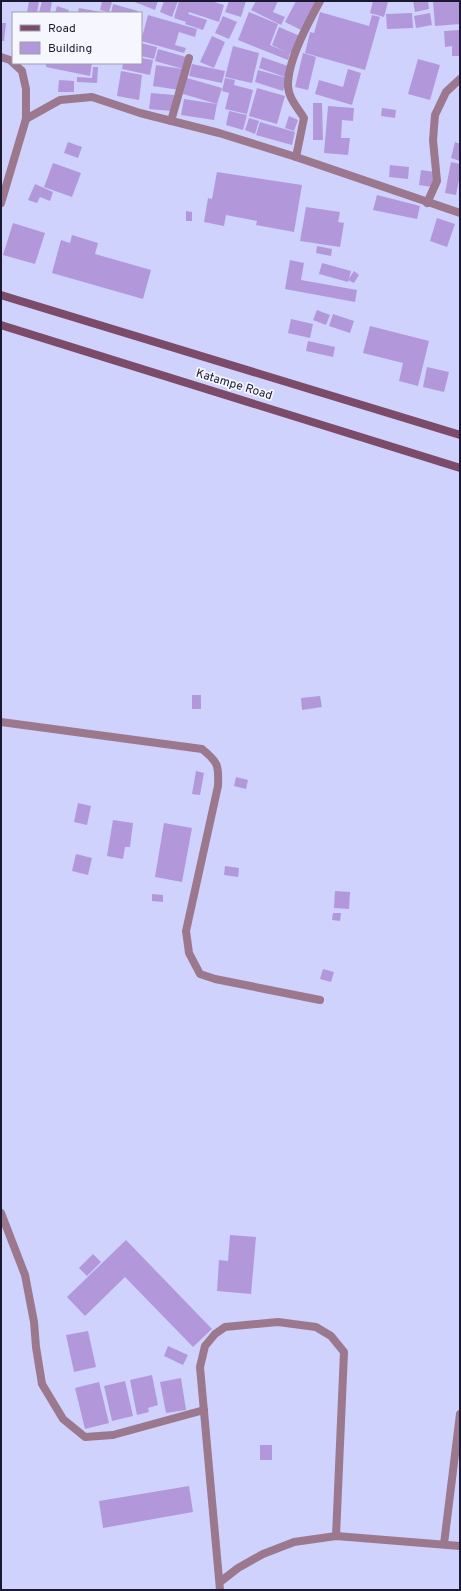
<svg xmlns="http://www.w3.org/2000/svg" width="461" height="1591" font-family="Overpass,sans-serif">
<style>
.building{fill:#b298da}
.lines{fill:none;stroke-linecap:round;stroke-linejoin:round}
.street{stroke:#9b788d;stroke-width:8}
.secondary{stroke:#7b4b69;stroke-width:8}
.labels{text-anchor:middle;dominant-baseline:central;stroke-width:3.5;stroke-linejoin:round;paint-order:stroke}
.street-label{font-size:12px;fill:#191932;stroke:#f6f6fe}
</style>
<rect width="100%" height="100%" fill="#cfd2fd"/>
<g class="building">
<polygon points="29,1 39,1 37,13 27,13"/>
<polygon points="42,1 52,1 50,13 39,13"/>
<polygon points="102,1 112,2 109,12 100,10"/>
<polygon points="132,1 158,1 155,10"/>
<polygon points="164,1 178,1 172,17 160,12"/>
<polygon points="179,1 211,1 224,5 219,22 189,12 188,14 207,20 203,30 185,24 186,22 174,18"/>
<polygon points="229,1 246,1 241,17 225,12"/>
<polygon points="256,1 278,1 273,12 285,17 281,25 251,10"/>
<polygon points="296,1 319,1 303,31 285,22"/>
<polygon points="373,1 388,2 384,17 370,13"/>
<polygon points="413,1 428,1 429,9 415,12"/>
<polygon points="433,1 460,1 460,24 435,26"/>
<polygon points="113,4 138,11 137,13 111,13"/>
<polygon points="57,6 69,10 68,13 55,13"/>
<polygon points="79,8 101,12 101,13 78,13"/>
<polygon points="249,12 278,24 270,45 286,52 272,45 279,27 300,36 292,54 290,53 288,60 238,40"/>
<polygon points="320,12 369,26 372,15 380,17 365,70 305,53 310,32 314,33"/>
<polygon points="412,13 413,28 387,29 386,14"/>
<polygon points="430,13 432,25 416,28 414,16"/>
<polygon points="148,15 197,29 195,37 179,32 175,45 186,48 184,53 141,41"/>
<polygon points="223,16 237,22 229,39 215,33"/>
<polygon points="1,23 6,23 4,41 1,41"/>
<polygon points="460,30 460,56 452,56 452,46 445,47 444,31"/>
<polygon points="212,36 225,42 214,68 200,62"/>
<polygon points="141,43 157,47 154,59 141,56"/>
<polygon points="233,46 259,53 252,83 225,77"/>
<polygon points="158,49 186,57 183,69 155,61"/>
<polygon points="303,53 316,57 308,90 295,87"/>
<polygon points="262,57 288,66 285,77 259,68"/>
<polygon points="141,58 153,60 150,75 122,69 123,63 141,63"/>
<polygon points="418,59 440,65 430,100 408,94"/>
<polygon points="46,63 92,63 90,76 46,67"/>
<polygon points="192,64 225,71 222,83 189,76"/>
<polygon points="156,65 183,69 179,90 153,86"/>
<polygon points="93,67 98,67 97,83 77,82 77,77 92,78"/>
<polygon points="348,69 361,73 352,105 315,94 319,80 343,87"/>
<polygon points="258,70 287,78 283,91 255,82"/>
<polygon points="121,71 142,75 139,100 117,96"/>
<polygon points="187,78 222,88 217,104 183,94"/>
<polygon points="225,78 235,80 234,85 253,90 247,114 225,109 229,93 222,91"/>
<polygon points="59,80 74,81 74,92 58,92"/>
<polygon points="257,88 285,96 277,124 249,116"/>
<polygon points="151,93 174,95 172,111 149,109"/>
<polygon points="184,99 217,104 214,120 181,115"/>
<polygon points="313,103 322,103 323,140 313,140"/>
<polygon points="328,106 354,108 353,121 342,120 341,138 350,138 348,155 324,153"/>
<polygon points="382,108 396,110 395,118 381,116"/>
<polygon points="229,111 247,115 243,130 226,125"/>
<polygon points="289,116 298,120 294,131 285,128"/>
<polygon points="249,118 259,121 255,134 245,130"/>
<polygon points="260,122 295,132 292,145 256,135"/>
<polygon points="68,142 82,147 78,158 64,153"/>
<polygon points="455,142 460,144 460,161 451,158"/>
<polygon points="451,162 460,164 460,175 456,195 445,193"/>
<polygon points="53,163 81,173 72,197 44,187"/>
<polygon points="390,165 409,167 408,179 389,177"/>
<polygon points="421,170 435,172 432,187 419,185"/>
<polygon points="217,172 302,185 294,232 256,225 257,221 226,215 224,226 204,222 208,198 212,199"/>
<polygon points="35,184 53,192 50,201 40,197 37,203 28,200"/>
<polygon points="377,195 420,206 417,219 373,210"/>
<polygon points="306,207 340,212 338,222 344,223 340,247 300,241"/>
<polygon points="186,211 192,212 192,221 186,221"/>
<polygon points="437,218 455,224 447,247 430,241"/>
<polygon points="13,223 45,233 35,264 3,255"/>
<polygon points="72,235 98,243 95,254 151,270 143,299 52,273 61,240 70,243"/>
<polygon points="317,246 332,249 331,256 316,253"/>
<polygon points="290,260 304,263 301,280 357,290 355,302 285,289"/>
<polygon points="322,263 351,271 348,282 319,274"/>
<polygon points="354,271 359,275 354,283 348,280"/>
<polygon points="317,310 330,315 326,325 313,320"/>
<polygon points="333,314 354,321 350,333 329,326"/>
<polygon points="291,319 313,324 310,338 288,333"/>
<polygon points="370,326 429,341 418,386 399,381 403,363 363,353"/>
<polygon points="308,341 335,347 333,357 306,351"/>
<polygon points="427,367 449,372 444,392 423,387"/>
<rect x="192" y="695" width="9" height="14"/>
<polygon points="320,696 322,707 302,710 301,698"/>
<polygon points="196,771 204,773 200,795 192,794"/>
<polygon points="236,777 248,780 246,789 234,786"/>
<polygon points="78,803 91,806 87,825 74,822"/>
<polygon points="113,820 133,823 130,847 125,847 123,859 107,856"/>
<polygon points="164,823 192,828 182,882 155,877"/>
<polygon points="76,854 92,858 88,875 72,871"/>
<polygon points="225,866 239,868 238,877 224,875"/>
<polygon points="335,891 350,892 349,909 334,908"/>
<polygon points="152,894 163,895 163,902 152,901"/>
<polygon points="333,913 341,913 340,921 332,920"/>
<polygon points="323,969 334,972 331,982 320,979"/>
<polygon points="230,1235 256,1237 251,1294 217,1291 219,1260 228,1261"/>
<polygon points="126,1240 212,1329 193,1347 125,1277 85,1316 67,1297"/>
<polygon points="93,1254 101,1262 87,1276 79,1268"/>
<polygon points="88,1331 96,1367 74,1372 66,1335"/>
<polygon points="168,1346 188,1355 183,1365 164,1356"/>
<polygon points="152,1375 158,1405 148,1408 149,1412 137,1415 130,1380"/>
<polygon points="181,1378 186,1410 166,1413 160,1382"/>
<polygon points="125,1381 133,1416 112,1421 104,1386"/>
<polygon points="99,1382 109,1423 85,1429 75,1388"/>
<rect x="260" y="1445" width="12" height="15"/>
<polygon points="189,1486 193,1512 103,1528 99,1501"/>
</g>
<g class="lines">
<g class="street">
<polyline points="1,57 10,60 22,71 26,89 26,119 1,203"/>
<polyline points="26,119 60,100 92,97 140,113 219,133 296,157 460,213"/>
<polyline points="171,121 189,58"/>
<path d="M296 157 304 118C298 108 288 98 288 85 288 60 308 23 320 1"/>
<polyline points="427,203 437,181 433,140 435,115 446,92 460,79"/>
<path d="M1 722 202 749C218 762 219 765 218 786L186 931 189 953 200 974 215 979 320 1000"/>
<polyline points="1,1213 25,1275 34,1322 36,1347 42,1384 63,1419 85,1437 113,1435 204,1410"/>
<polyline points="444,1544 460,1414"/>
<polyline points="220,1582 238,1568 263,1554 294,1542 336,1536 460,1546"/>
<polyline points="220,1590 200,1367 205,1346 215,1334 225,1327 278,1322 316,1327 331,1336 344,1352 336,1536"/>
</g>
<g class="secondary">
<polyline points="1,295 460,435"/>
<polyline points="1,325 460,468"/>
</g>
</g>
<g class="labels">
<g class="street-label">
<text transform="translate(234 385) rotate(17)">Katampe Road</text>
</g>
</g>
<rect width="461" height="1591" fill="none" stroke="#191932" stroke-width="4"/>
<rect x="12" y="12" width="130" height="52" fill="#f6f6fe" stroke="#9e9eac"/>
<rect x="20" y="25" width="20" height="6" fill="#7b4b69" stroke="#9e9eac"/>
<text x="48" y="32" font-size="12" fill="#191932">Road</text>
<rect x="20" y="42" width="20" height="12" fill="#b298da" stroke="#9e9eac"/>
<text x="48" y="52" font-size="12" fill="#191932">Building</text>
</svg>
